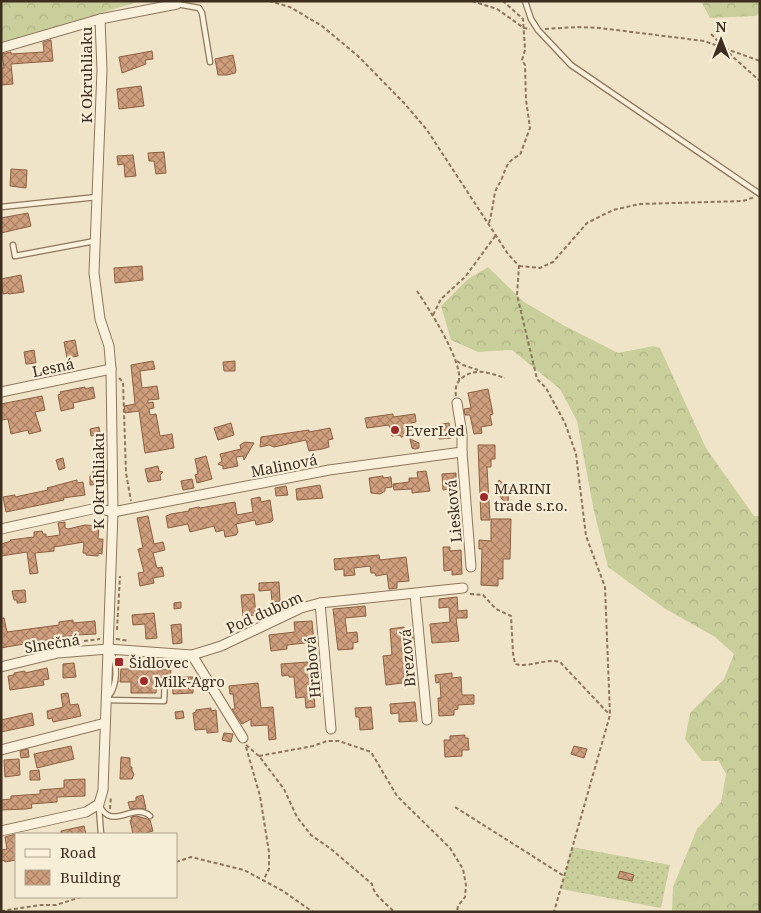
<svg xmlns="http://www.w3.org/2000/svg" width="761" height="913" font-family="'Noto Serif',serif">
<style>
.forest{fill:url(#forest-crowns)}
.garden{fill:url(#garden-dots)}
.building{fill:url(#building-cross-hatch);stroke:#8d5f41}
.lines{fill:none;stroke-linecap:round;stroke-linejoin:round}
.service-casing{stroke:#8d765c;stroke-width:7}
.minor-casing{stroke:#8d765c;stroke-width:11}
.path{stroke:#8d765c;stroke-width:2;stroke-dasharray:4 2.5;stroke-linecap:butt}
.service{stroke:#faf1dc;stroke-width:4.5}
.minor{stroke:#faf1dc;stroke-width:9}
.poi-dot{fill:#9e2a2b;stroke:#f7eed8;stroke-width:2}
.labels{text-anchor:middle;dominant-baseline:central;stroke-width:4.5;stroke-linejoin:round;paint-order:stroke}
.street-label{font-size:15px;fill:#3d2e20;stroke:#f7eed8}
.poi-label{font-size:15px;fill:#3d2e20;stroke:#f7eed8;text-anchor:start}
</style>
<defs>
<pattern id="forest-crowns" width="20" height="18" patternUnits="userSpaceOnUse" patternTransform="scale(1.25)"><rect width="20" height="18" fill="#c9cf9b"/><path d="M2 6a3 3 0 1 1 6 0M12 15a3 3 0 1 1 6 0" fill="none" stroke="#aeb285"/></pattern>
<pattern id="garden-dots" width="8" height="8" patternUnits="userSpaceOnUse" patternTransform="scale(1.25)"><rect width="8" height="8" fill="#c9cf9b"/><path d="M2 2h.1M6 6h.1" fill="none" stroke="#aeb285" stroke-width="1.8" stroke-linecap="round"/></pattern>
<pattern id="building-cross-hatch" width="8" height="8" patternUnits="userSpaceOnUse" patternTransform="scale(1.25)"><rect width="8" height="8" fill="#cf9f7d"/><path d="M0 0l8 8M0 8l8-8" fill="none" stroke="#a98266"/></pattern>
</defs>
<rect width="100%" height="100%" fill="#f0e4c8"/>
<g class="forest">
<polygon points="1,1 141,1 1,43"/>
<polygon points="701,1 760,1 760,12 756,16 710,18"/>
<polygon points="488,267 524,302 565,326 618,353 653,346 660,348 706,448 754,516 760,516 760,912 672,912 673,887 697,829 721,802 726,774 719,761 702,761 685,739 690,713 724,679 734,654 715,637 664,608 608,567 594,511 577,421 560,389 512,350 478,352 451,340 441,306 468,279"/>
</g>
<polygon class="garden" points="572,847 670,865 661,908 561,889"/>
<g class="building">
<polygon points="51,40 53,61 11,64 13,84 1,85 1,68 4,68 2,54 11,52 11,54 44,52 43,42"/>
<polygon points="152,51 153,59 145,60 146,64 122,73 119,57"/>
<polygon points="233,55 236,70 235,73 227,75 218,75 215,59"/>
<polygon points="141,86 144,106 119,109 117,89"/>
<polygon points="164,152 166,173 156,174 154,161 149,161 148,153"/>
<polygon points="133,155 136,176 125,177 124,164 118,165 117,156"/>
<polygon points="11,169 27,170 26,188 10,186"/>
<polygon points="28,213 31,226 1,233 1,218"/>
<polygon points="142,266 143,280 115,283 114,268"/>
<polygon points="21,275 24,292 9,294 8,293 3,294 1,279"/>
<polygon points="75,340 78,356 67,358 64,342"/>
<polygon points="34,350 36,363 26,364 24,352"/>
<polygon points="153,361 155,369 140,371 142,388 157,386 159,399 148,400 148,403 153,402 154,408 149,409 150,415 156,414 160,436 172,434 174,448 145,453 139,411 125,413 124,406 135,404 131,365"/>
<polygon points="235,361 235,371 224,371 223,362"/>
<polygon points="85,387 85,389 93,387 95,398 73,403 74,408 61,411 58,395 61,394 60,392"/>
<polygon points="488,389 493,414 490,415 492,425 481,427 482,433 474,434 470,415 465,415 464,409 471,408 468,393"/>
<polygon points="42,396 45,410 35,412 41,431 29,434 28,430 11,434 8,419 1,420 1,404"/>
<polygon points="393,414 393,417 415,414 416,422 411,423 412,435 401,437 400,435 392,436 389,425 367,428 365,418"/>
<polygon points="231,423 234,435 218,440 214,428"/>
<polygon points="449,423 451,438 439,439 437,425"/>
<polygon points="99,427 100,434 91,436 90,429"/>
<polygon points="330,428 333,439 328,440 329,447 322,449 309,451 306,440 274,447 269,445 260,447 261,437 309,430 309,432"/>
<polygon points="410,439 419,443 419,448 415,449 412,448"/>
<polygon points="245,442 254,443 244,460 243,456 236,457 238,466 223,469 223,466 218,464 222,461 220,454 241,449 240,445"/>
<polygon points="478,445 495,445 495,459 491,459 491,467 487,467 490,520 481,520"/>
<polygon points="206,456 212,479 197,483 195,475 198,474 195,459"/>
<polygon points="63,458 65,468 59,470 56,460"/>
<polygon points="158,466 159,471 163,472 160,475 161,480 148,482 145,469"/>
<polygon points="106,469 106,484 90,485 90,476 93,476 93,470"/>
<polygon points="426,471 430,491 412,493 412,489 394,490 393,484 409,482 409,478 418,478 417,472"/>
<polygon points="456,473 456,487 443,490 442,474"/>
<polygon points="383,476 383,478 391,477 392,487 385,488 385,491 380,494 371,493 369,478"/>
<polygon points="192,479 194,488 183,490 181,481"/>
<polygon points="77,480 77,483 83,482 85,495 63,498 64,500 6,512 3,497 15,495 15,497 48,490 47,488"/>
<polygon points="499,480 506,486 509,486 508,504 502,499 495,489"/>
<polygon points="320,485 323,498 297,500 296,489"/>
<polygon points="286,486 288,495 276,496 275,488"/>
<polygon points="260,497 261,502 270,500 273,520 271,522 256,525 255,520 236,524 238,532 236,535 225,537 224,530 216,532 214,526 190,532 188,524 168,528 166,516 171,514 189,511 189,509 199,507 200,508 235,502 237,515 253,512 251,499"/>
<polygon points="148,516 154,544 163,542 165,550 153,553 157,568 162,567 164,576 153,578 154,583 140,586 138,573 144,572 138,549 143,548 137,518"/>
<polygon points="491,519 511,519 510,559 503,559 503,579 498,579 498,586 481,585 482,549 479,549 479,540 491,541"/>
<polygon points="65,522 65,528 68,529 85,525 99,526 98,539 103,539 102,554 98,553 98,556 86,555 86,553 83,553 84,542 54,547 54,551 35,553 38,573 30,574 27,552 1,556 1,544 11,541 10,540 34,537 34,532 42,531 43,534 46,534 46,537 60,535 58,523"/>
<polygon points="443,547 450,547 450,551 461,550 462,574 452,575 452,570 444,571"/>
<polygon points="379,555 380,560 406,557 409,581 397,582 397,588 389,589 387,574 376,576 375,573 371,573 370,566 354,568 355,575 344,576 344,569 335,570 334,559"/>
<polygon points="279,582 280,601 272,602 271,590 259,591 259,583"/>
<polygon points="25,590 26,602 17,603 17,600 14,600 12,591"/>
<polygon points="254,594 256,615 243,616 241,595"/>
<polygon points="457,597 458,611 467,610 467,618 456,618 459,641 432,643 430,624 450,622 449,607 439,608 439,599"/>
<polygon points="181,602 181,608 174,609 174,603"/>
<polygon points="365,606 366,616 345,618 347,633 357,632 358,642 353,643 353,649 338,650 333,609"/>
<polygon points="154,613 157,638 146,639 145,624 133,625 132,615"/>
<polygon points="1,618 4,618 7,632 59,625 59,622 73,620 73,623 95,621 96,634 75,635 1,648"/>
<polygon points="312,621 314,642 287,645 287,649 271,651 269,635 295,632 294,622"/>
<polygon points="181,624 182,643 173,644 171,625"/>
<polygon points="404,627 405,635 413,634 413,642 406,643 411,682 386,685 383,656 392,655 390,629"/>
<polygon points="308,662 309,670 314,669 314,673 319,673 319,682 316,682 317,696 314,696 315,707 306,708 305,697 296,698 294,677 289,677 289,675 282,676 281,664"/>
<polygon points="74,663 76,677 63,678 63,664"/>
<polygon points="47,668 49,679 43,680 44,685 10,690 8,676 14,675 14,673 25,671 25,673"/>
<polygon points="132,668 171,670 170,679 166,677 157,679 156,693 131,693 131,682 120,682 121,669 132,669"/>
<polygon points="452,673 452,678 461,677 462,695 474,695 474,704 458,705 458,709 454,710 454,715 439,716 438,698 441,698 440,682 436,683 435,675"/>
<polygon points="172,677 193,677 193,693 173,694"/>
<polygon points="258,683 261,708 273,707 276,739 269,740 268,725 251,726 251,719 242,724 232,709 235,709 233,694 230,694 229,686"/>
<polygon points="68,693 70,705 78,704 81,716 53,722 52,718 48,719 47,711 63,707 61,694"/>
<polygon points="415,702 417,721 399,722 399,713 391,714 390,704"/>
<polygon points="371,707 373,729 360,730 359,717 356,717 355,708"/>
<polygon points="211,708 211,711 216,710 218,732 207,733 207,729 195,730 193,713 196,712 196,710"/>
<polygon points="183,711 184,718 176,719 175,712"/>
<polygon points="32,713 34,725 1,732 1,720"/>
<polygon points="224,733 233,734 231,742 222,740"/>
<polygon points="465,735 465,738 468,738 469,750 462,750 462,756 445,757 444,740 450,740 450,736"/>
<polygon points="71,746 74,759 37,768 34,754"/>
<polygon points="574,746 587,749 584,758 571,754"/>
<polygon points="28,749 29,757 21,758 20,751"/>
<polygon points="121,757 130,758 130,767 132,767 132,771 134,774 132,779 120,779"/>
<polygon points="19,759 20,775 5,777 4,760"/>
<polygon points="39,770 40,780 30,780 30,771"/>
<polygon points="85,779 85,796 57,797 57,802 31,804 32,808 26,809 1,810 1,800 11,799 11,796 40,794 40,790 64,788 64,780"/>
<polygon points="143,795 146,809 130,809 128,802 136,801 136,797"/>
<polygon points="137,816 150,820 153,831 143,834 133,834 130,820 132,820 131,817"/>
<polygon points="84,826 86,834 61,834 61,831"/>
<polygon points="16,834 16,860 5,862 5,860 1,861 1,850 7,849 5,837"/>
<polygon points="620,871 634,875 632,881 618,878"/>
</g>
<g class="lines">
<g class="service-casing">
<g id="service">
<polyline points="525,1 531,19 538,30 571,65 760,194"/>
<polyline points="177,4 199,8 202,13 210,62"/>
<polyline points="1,207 97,197"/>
<polyline points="13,245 15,256 95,241"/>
<path d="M108 697C118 685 118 664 110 651"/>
<polyline points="106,700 164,701 165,681"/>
<path d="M99 804C111 833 133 801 150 816"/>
<polyline points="99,808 101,834"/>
</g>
</g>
<g class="minor-casing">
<g id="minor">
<polyline points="1,48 100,19"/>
<polyline points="1,392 111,369"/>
<polyline points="457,403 462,434 462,452 471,567"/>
<polyline points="1,529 97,508 113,512 329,470 462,452"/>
<polyline points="415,594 427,720"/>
<polyline points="320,603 331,729"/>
<polyline points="192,655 243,738"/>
<polyline points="1,667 58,653 108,649 192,655 221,646 301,608 320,603 463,588"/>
<polyline points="1,750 105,723"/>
<polyline points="1,831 86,812 99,804 103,790 113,512 111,369 109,346 100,319 94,273 102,70 100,19 177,4"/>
</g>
</g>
<g class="path">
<polyline points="269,1 290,7 322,26 358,56 405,104 427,130 508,254 519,266 517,295 537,379 546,388 565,423 576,454 586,536 605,587 610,715 554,912"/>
<polyline points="472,1 497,9 524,28 530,29"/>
<polyline points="545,29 577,27 600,28 704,41 760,61"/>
<polyline points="711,34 733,57 760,81"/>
<path d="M489 223C492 213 493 203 495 192 497 187 500 183 502 178 506 167 508 160 520 155L530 128 526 100 525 65 522 60 525 50 523 19 503 1"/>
<polyline points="519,266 540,268 553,262 587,223 613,210 640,204 743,201 755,197"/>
<path d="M417 291C429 309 462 360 459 380"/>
<polyline points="433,315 441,299 465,277 496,235"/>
<polyline points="457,361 463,365 478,370"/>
<polyline points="119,378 123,382 126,473 131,501"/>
<path d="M456 396C455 389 456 382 462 378 476 367 489 373 505 378"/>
<path d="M470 594 483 595 496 609 511 616 513 653 515 664C531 668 545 658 560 662L609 714"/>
<polyline points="117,630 120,576"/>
<polyline points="116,639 129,641"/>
<polyline points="84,641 100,639"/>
<path d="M246 745 259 756 284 789 297 817 311 835 331 849 372 884C374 897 387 903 394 912"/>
<polyline points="246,747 260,796 269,852 269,869 263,881"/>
<polyline points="259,756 313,746 327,741 339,741 371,752 397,796 450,848 463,869 466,885 465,897 458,906 457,912"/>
<polyline points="455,807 564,876"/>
<polyline points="110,809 111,796"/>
<polyline points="176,862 191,857 244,870 283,891 313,912"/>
<polyline points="1,911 41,905 56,905 81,897"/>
</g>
<use href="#service" class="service"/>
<use href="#minor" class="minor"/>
</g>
<g class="poi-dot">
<circle cx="395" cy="430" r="5"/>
<circle cx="484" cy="497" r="5"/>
<rect x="114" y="657" width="10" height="10" rx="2.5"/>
<circle cx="144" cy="681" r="5"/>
</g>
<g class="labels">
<g class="street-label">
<text transform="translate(86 75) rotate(-90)">K Okruhliaku</text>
<text transform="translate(53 367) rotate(-12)">Lesná</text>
<text transform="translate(284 465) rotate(-11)">Malinová</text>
<text transform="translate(98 481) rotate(-90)">K Okruhliaku</text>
<text transform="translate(453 511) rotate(-95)">Liesková</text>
<text transform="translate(264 612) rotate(-24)">Pod dubom</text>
<text transform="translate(52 643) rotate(-9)">Slnečná</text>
<text transform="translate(407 658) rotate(-95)">Brezová</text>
<text transform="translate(312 667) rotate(-95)">Hrabová</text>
</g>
<g class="poi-label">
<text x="405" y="430">EverLed</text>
<text x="494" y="488">MARINI<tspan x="494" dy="17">trade s.r.o.</tspan></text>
<text x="129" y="662">Šidlovec</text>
<text x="154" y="681">Milk-Agro</text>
</g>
</g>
<rect width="761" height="913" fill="none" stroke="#3d2e20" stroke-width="5"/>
<rect x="15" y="833" width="162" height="65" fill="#f7eed8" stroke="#ada18e"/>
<rect x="25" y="849" width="25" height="8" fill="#faf1dc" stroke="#ada18e"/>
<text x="60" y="858" font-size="15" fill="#3d2e20">Road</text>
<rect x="25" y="870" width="25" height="15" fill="url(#building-cross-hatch)" stroke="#ada18e"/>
<text x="60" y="883" font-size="15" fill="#3d2e20">Building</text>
<g transform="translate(721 40)" stroke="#f7eed8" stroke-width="4" paint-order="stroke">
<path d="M0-4L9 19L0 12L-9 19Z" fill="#3d2e20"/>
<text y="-8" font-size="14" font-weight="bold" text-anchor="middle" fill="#3d2e20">N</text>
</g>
</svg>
